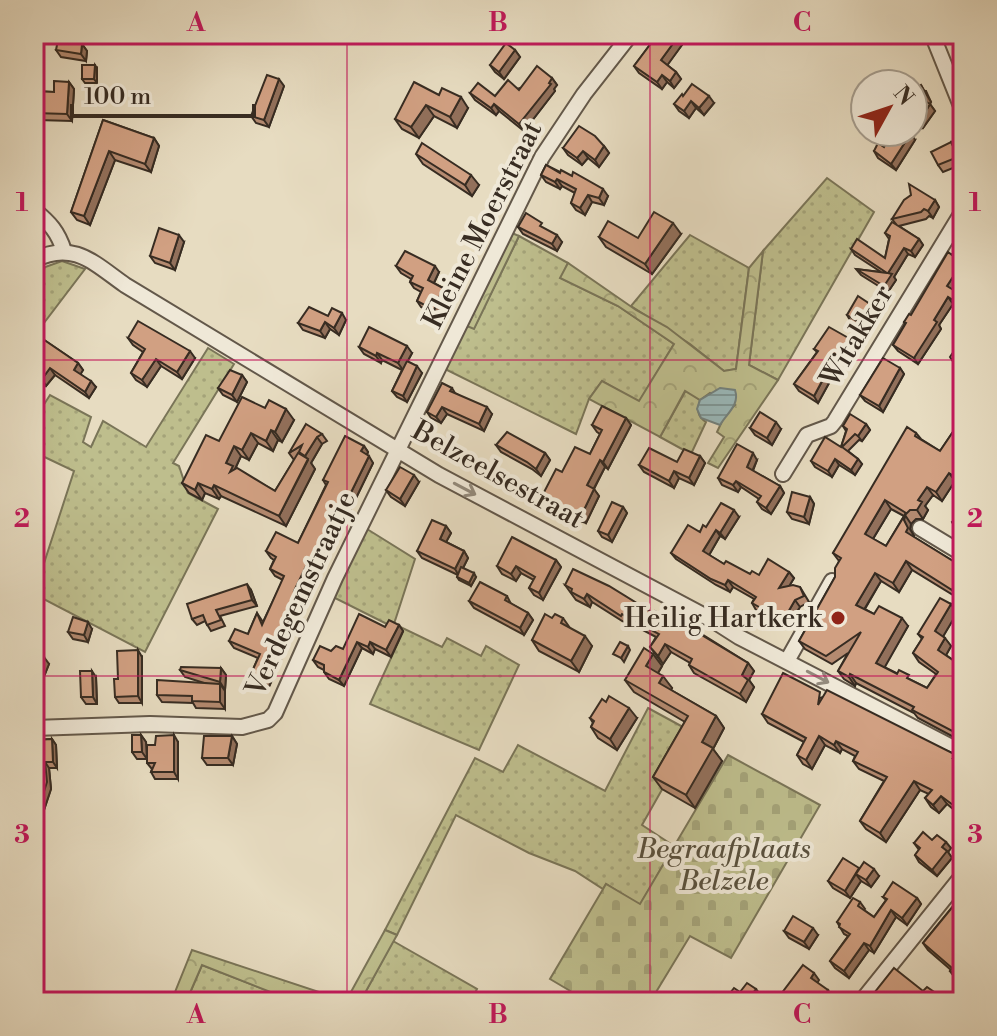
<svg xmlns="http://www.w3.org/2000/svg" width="997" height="1036" font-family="'Libre Bodoni',serif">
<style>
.grass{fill:url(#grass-dots);stroke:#7a7558;stroke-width:2}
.forest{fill:url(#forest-crowns);stroke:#7a7558;stroke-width:2}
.cemetery{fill:url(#cemetery-stones);stroke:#7a7558;stroke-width:2}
.water{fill:url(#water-rules);stroke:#72817e;stroke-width:2}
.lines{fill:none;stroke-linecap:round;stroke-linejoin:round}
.minor-casing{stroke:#63584a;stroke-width:18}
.minor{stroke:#efe8d7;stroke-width:14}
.wall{fill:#b48a70;stroke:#372c22;stroke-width:2;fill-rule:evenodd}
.shaded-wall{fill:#92705b;stroke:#372c22;stroke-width:2}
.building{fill:#d1a082;stroke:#372c22;stroke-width:2;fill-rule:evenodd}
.oneway{stroke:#938a7c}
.grid{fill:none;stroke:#c2185b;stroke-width:2;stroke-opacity:0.55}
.poi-dot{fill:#8f2418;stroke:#efe8d7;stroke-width:3}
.labels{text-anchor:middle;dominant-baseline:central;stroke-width:8;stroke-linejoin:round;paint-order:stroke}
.street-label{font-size:28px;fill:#372c22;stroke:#efe8d7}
.poi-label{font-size:28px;fill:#372c22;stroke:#efe8d7;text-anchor:end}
.park-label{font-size:28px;font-style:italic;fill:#59503d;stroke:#efe8d7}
.neatline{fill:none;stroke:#c2185b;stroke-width:3}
.grid-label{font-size:26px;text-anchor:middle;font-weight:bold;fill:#c2185b}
</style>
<defs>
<pattern id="grass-dots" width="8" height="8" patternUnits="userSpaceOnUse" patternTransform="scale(2)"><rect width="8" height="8" fill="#bebe8d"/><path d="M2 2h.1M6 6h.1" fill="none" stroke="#a4a379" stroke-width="1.8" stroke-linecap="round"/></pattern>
<pattern id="forest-crowns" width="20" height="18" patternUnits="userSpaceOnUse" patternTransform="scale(2)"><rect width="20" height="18" fill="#bebe8d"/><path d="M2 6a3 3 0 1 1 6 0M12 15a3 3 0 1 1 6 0" fill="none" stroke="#a4a379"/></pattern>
<pattern id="cemetery-stones" width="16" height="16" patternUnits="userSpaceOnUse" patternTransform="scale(2)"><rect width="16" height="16" fill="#bebe8d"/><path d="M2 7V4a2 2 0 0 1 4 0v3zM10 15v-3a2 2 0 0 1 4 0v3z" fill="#a4a379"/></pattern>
<pattern id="water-rules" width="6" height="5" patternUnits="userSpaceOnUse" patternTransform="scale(2)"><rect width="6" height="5" fill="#9ab9bb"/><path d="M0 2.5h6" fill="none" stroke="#7e9798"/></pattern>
</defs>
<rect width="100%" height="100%" fill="#e7dcc1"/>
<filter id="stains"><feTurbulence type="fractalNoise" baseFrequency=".0025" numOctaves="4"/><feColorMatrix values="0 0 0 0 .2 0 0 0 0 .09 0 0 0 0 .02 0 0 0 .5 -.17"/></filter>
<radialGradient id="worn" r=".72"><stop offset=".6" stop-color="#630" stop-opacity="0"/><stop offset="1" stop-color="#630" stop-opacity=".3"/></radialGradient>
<g class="grass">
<polygon points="827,178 874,212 778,380 749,365 763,251"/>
<polygon points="690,235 749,268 736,369 724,371 690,344 631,306"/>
<polygon points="519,236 568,263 561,278 618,306 674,344 639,402 602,381 589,399 576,434 443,368 467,326 474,328"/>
<polygon points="62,261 85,269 34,336 34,271"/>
<polygon points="208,348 234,364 173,463 179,466 188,493 218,509 145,652 34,594 74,471 34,452 34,420 50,395 91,417 83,442 91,447 103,421 146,447"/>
<path d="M686 390 700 400C697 410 697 416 706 422L691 454 660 437Z"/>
<polygon points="367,529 415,559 394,624 442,647 447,638 481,656 486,646 519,665 479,750 370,704 403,632 333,597"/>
<polygon points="648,708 694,733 642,825 674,846 640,905 606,884 603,889 575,871 529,853 456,815 397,935 385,930 475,758 503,772 518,745 605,791"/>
<polygon points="393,941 477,989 471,1002 360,1002"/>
<polygon points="202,965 296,1002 186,1002"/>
</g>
<g class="forest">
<polygon points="512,233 519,236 474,329 467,326"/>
<polygon points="763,251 749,365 778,380 718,468 708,463 724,437 717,432 726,413 735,405 710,393 700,400 685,391 660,437 589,399 602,381 639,401 674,344 618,306 560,278 568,263 636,310 667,327 724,371 736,369 749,268"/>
<polygon points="385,930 397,935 360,1002 296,1002 202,965 186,1002 171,1002 192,950 346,1001"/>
</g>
<polygon class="cemetery" points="728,755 820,805 731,958 690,936 650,1002 589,1002 550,979 606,884 640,904"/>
<path class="water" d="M720 388 735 390C740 405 727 413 720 425L701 418 697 409 700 400Z"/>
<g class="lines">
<g class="minor-casing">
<g id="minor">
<polyline points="932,34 963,111"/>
<path d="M34 210C50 223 58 232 64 251"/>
<path d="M34 260C73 240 94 263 125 285L439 475 714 621 739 637 963 753"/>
<polyline points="783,474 807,435 831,426 835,421 963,211"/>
<polyline points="920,528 963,554"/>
<polyline points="787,661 832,581"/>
<polyline points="34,728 150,724 242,727 268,720 275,713 335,578 542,157 584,94 631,34"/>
<polyline points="861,1002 963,875"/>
</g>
</g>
<use href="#minor" class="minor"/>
</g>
<g class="wall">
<polygon points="34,34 50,34 49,39 41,39 41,44 34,44"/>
<polygon points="85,34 104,34 102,43 90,41"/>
<polygon points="561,34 579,34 572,43"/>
<polygon points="658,34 684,34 687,38 667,65 676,72 681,79 674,88 667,82 662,89 639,73 634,66"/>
<polygon points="908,34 922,34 923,39 914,43"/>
<polygon points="82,44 87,51 86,61 61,57 56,50"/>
<polygon points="515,50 520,57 504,79 495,72 490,65"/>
<polygon points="97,68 97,83 85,83 82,79"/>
<polygon points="552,78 557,85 554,89 555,91 524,131 499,111 496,115 475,100 470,93 495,96"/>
<polygon points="69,82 74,89 72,121 37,120 34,116 34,91 54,92"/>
<polygon points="284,86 269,127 256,123 251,116"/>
<polygon points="913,90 926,91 931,102 930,104 935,111 923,128 913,131"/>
<polygon points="439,95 468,108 457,128 434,116 419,138 402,129 395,119"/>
<polygon points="683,96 714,103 704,115 696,108 689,118 679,111 674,104"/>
<polygon points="103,120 154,138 159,146 151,172 115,160 90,225 77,220 71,212"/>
<polygon points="915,140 896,170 878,158 874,151 884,147"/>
<polygon points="951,142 963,164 943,172 938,165"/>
<polygon points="604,146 609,153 599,167 588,158 582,165 568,155 563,148"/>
<polygon points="416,154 479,185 472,196 423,164"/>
<polygon points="546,165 608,196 604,205 592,202 585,215 576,210 571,203 575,193 562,186 560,189 546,182 541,175"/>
<polygon points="935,200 939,207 933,218 929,216 926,219 899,226 919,239 923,245 915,257 908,254 894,277 896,280 888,292 861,275 856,269 881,272 855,255 851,249 885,258 889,239 885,233 896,224 892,219"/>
<polygon points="518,227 546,230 562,242 557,251 523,234"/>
<polygon points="963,232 963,276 954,290 963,296 963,310 953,304 939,325 941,329 918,364 898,351 893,345 905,324 904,322 911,315 952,255 962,238 960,236"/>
<polygon points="681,234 652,274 606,247 599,237 638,238"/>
<polygon points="184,242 175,270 155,263 150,256"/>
<polygon points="396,266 439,272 434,283 443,288 447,294 439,316 421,307 417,301 421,292 414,288 410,282 411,279 401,273"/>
<polygon points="878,313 864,330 851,322 847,315"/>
<polygon points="328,316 346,320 339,335 330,329 325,338 303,330 298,323"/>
<polygon points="34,333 78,363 83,370 80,374 96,387 89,398 55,375 46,386 34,378 34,362 38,354 34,352"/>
<polygon points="128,338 195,358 182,379 161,366 147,387 136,380 131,373 143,352 133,345"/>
<polygon points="852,340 856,347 850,357 845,354 818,403 799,391 794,384 817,352 814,349"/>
<polygon points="359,347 412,353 407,362 422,373 407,402 397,397 392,391 402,370 382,360 381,363 364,354"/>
<polygon points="900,368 904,374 883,412 865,401 860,395"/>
<polygon points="242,375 247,382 237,402 223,395 218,388"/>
<polygon points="452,388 455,393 492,414 484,431 447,414 441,423 431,418 427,412"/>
<polygon points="265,408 294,420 282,442 278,440 273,451 258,443 249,460 241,456 235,469 275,491 294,460 289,453 322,434 327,441 322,444 311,463 315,469 286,526 221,496 219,499 205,493 202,500 189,493 182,483"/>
<path d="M963 417V487L955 481 942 501 933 495 925 506 928 510 923 519H916L911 524 910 529 914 536V537L961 566 963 569 962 582 963 589 958 598 912 570 899 592 881 581 865 609 874 614 908 626 884 667 927 688 936 674 919 662 913 653 922 639 918 634 957 613 943 636 951 646 946 655 963 667V742L918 718 914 713 856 683 855 686 844 679 838 671 848 653 832 664 805 649 799 641 835 577 839 561 833 553 916 433 921 439 940 451ZM891 509 904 516 886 546 873 539Z"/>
<polygon points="626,418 631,425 608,469 605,467 594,489 599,496 586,523 560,514 547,503 542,496 562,472 590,454 600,434 597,432 592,425"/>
<polygon points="866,424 870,430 862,441 859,440 848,451 858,459 862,464 855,475 839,465 832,477 815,467 811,461 841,447 846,431 843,426"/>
<polygon points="750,428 781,429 772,445 755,435"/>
<polygon points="496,445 545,453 550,460 541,476 532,469 501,452"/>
<polygon points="364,446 368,452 367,455 373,463 325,562 322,561 319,566 315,565 300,594 307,602 297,624 291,626 278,656 281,660 268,689 255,683 250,676 258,658 234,648 229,641 248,634 257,613 263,622 283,580 275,576 270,569 274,560 271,558 266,551 298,543 326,485 323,480"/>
<polygon points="700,456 705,463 694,485 679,478 674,488 644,472 639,465 677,462"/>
<polygon points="757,460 753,471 780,486 784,493 771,514 762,509 757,502 759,499 741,487 738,492 722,485 718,478"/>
<polygon points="419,482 405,506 391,497 386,490"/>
<polygon points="810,497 814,504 809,524 792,519 787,512"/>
<polygon points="623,507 627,513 612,542 602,537 598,531"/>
<polygon points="963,513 963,540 958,533"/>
<polygon points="739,517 725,539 720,536 709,555 724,564 750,574 759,575 789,572 794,578 789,586 800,587 809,602 800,607 787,627 756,610 752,603 754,599 733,587 730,592 716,585 676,559 671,553 706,527"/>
<polygon points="446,526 451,533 446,542 464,551 468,558 463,568 476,577 471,586 459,580 457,577 458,575 422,558 417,551"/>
<polygon points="556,560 561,567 543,600 534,595 529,588 534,580 521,573 516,581 502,574 497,566"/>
<polygon points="565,585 653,613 672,620 703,635 748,663 754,671 749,680 754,687 746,702 694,673 689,665 690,663 671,652 663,664 650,647 656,637 628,622 627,624 592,602 590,607 576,600"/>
<polygon points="251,590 257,606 220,616 225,626 211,631 205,621 197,625 192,619"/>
<polygon points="507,596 511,604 528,613 533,620 524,635 474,608 469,601"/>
<polygon points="552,618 563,618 570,628 592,646 579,672 539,651 532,640"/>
<polygon points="399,625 403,631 391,657 375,649 373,654 362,648 344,686 329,679 324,672 324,670 318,667 313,660 331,651 343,649 385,627"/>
<polygon points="92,629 88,642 73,639 68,632"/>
<polygon points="34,654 49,664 45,674 40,672 41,705 34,705"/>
<polygon points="653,654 662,666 658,673 672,688 671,690 716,716 724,728 713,749 722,761 695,808 662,789 653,777 685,722 634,692 625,680"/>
<polygon points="142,657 142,703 119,703 115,697 118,679"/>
<polygon points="221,668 226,675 225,690 224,689 225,691 225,709 196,708 193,703 162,702 157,695 204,683 185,677 180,670"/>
<polygon points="96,677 97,704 86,704 81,697"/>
<polygon points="823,697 952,753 963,752 963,813 961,811 959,814 947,804 939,813 931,807 925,798 929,794 920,790 886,842 866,829 860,821 884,781 859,769 853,761 855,756 842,749 840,753 825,745 812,769 803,764 797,755 804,742 768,723 762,714"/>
<polygon points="590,718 637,718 617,750 598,738 591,727 593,723"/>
<polygon points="141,735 146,742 147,759 137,759 132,752"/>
<polygon points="232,736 237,744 233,765 207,765 202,758"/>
<polygon points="52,739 56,745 57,768 49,768 51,789 43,813 34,810 34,790 42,769 38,769 34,764 34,740"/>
<polygon points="178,742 178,779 155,779 151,772 152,769 147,763 155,745"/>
<polygon points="932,840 951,848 948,852 952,858 937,876 919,862 915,855 919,850 914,843"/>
<polygon points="859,868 879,876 871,887 861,881 850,898 833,888 828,881"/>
<polygon points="963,894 963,966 962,968 963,969 963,984 955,978 950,971 951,970 928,950 923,943"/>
<polygon points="883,897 917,898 921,904 907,925 896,917 874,953 869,950 849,978 835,968 830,961 848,936 844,934 837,922 860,902 865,909 864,910 874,917 886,900"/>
<polygon points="784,931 818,935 809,949 789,938"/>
</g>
<g class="shaded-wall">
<polygon points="35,34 37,34 41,39 41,44"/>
<polygon points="96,34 104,34 102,43 96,35"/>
<polygon points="566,34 579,34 572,43"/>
<polygon points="680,34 684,34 687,38 666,67 661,60"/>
<polygon points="82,44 87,51 86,61 81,54"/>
<polygon points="515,50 520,57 504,79 499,72"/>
<polygon points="95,65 97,68 97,83 94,79"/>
<polygon points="676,72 681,79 674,88 670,81"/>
<polygon points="662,75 667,82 662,89 657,82"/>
<polygon points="552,78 557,85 554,89 555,91 524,131 519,124"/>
<polygon points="279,79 284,86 269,127 264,120"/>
<polygon points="69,82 74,89 72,121 67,114"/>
<polygon points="921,85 931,102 928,106 923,100"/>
<polygon points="709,96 714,103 704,115 699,108"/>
<polygon points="461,97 468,108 457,128 450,117"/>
<polygon points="691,101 696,108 689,118 684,111"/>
<polygon points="494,104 499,111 496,115 491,108"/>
<polygon points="930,104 935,111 923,128 919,122"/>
<polygon points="426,105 434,116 419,138 411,127"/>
<polygon points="911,133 915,140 896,170 891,164"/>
<polygon points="154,138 159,146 151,172 145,164"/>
<polygon points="604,146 609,153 599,167 595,160"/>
<polygon points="109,151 115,160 90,225 84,216"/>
<polygon points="583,151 588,158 582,165 577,158"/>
<polygon points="471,175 479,185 472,196 465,185"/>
<polygon points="557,179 562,186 560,189 555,182"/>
<polygon points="603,189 608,196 604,205 599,198"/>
<polygon points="588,195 592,202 585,215 580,208"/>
<polygon points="935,200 939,207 933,218 928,211"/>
<polygon points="673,223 681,234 652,274 645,264"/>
<polygon points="179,235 184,242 175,270 170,263"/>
<polygon points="557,235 562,242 557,251 552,244"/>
<polygon points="919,239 923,245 915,257 911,251"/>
<polygon points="904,248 908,254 894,277 896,280 888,292 884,286 888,273"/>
<polygon points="435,266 439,272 432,287 428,280"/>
<polygon points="958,269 963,276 952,293 947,286"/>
<polygon points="443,288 447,294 439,316 434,310"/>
<polygon points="948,297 953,304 939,325 941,329 918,364 914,358 934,320"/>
<polygon points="873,306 878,313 864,330 860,323"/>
<polygon points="342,313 346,320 339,335 334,328"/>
<polygon points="325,322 330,329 325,338 320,331"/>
<polygon points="852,340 856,347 850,357 845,351"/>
<polygon points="407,346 412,353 403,370 398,363"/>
<polygon points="840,348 845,354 818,403 814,396"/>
<polygon points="190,351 195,358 182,379 177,372"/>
<polygon points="377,353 382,360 381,363 376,356"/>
<polygon points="156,359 161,366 147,387 142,380"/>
<polygon points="78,363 83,370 79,377 74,370"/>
<polygon points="417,366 422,373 407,402 403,396"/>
<polygon points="50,368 55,375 46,386 42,379"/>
<polygon points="900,368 904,374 883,412 879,406"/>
<polygon points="242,375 247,382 237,402 232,395"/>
<polygon points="91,381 96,387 89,398 85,392"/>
<polygon points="442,407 447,414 441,423 436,417"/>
<polygon points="487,407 492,414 484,431 479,424"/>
<polygon points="286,409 294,420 282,442 275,432"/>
<polygon points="626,418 631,425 608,469 603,462"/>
<polygon points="776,422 781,429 772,445 767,438"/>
<polygon points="866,424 870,430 862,441 858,436"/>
<polygon points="271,430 278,440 273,451 266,441"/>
<polygon points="251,433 258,443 249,460 242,450"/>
<polygon points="317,437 322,444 311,463 315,469 286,526 279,516 308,460 305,456"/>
<polygon points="234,446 241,456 235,469 240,477 238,482 226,463"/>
<polygon points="364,446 368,452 365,458 361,451"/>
<polygon points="545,453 550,460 541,476 536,469"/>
<polygon points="753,453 757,460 751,474 747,467"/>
<polygon points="369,456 373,463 325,562 320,555"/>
<polygon points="700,456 705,463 694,485 689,478"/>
<polygon points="835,459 839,465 832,477 828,471"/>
<polygon points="858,459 862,464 855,475 851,470"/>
<polygon points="600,460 605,467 592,492 587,485"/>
<polygon points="674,471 679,478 674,488 669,481"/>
<polygon points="949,473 955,481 942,501 936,492"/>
<polygon points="414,475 419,482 405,506 400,499"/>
<polygon points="736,481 741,487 738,492 733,485"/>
<polygon points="34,482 39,489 34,505"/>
<polygon points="198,483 205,493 202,500 195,490"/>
<polygon points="214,485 221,496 219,499 212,489"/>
<polygon points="780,486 784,493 771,514 766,508"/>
<polygon points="927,487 933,495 925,506 928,510 923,519 917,510 918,500"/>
<polygon points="594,489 599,496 586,523 581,516"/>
<polygon points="810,497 814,504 809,524 804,517"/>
<polygon points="885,500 891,509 871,542 865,534"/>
<polygon points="623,507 627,513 612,542 608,535"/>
<polygon points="734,510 739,517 725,539 720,533"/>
<polygon points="905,515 911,524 910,529 914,536 912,541 906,532 904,520"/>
<polygon points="446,526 451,533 444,546 440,539"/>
<polygon points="716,530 720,536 708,557 703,551"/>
<polygon points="464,551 468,558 459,576 455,569"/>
<polygon points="317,554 322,561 319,566 314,560"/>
<polygon points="310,558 315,565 298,598 294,591"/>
<polygon points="556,560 561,567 543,600 539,593"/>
<polygon points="906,561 912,570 899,592 893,583"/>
<polygon points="516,566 521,573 516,581 511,574"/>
<polygon points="961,566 963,569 962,582 963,589 958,598 952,590 955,575"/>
<polygon points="789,572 794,578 784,595 779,588"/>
<polygon points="474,573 476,577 471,586 469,583"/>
<polygon points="875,573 881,581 862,613 856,605"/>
<polygon points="728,580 733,587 730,592 725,585"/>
<polygon points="247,584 251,590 257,606 252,600"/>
<polygon points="587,594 592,602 590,607 584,599"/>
<polygon points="302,595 307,602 297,624 292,617"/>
<polygon points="795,600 800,607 787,627 783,621"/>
<polygon points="951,604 957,613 941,640 935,631"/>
<polygon points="528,613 533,620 524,635 520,628"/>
<polygon points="902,618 908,626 882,672 876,663"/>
<polygon points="287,619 291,626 278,656 281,660 268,689 263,682 272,651"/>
<polygon points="88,622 92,629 88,642 84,635"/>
<polygon points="399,625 403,631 391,657 386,650"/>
<polygon points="585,636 592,646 579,672 571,661"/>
<polygon points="945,638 951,646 944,659 938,650"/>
<polygon points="357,642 362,648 344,686 339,680"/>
<polygon points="370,642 375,649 373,654 368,647"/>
<polygon points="665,644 671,652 663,664 658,656"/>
<polygon points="628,646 630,650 624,662 621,658"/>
<polygon points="138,650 142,657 142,703 138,696"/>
<polygon points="653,654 662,666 655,678 646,666"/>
<polygon points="44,657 49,664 45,674 41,667"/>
<polygon points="748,663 754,671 749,680 754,687 746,702 740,694 742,675"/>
<polygon points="36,666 40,672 41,705 36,699"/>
<polygon points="221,668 226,675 225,690 220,682"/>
<polygon points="92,671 96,677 97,704 93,697"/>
<polygon points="850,674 856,683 855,686 849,677"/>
<polygon points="663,676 672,688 667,696 659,683"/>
<polygon points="220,684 225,691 225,709 220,702"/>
<polygon points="629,708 637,718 617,750 610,739"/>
<polygon points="716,716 724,728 713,749 722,761 695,808 686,795 702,742"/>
<polygon points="141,735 146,742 147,759 142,752"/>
<polygon points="174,735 178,742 178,779 174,772"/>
<polygon points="232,736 237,744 233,765 228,758"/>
<polygon points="819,736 825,745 812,769 806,760"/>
<polygon points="52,739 56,745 57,768 53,762"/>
<polygon points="836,741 842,749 840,753 834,745"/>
<polygon points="45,762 49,768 51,789 43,813 39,807"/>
<polygon points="914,781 920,790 886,842 880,833"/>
<polygon points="941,796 947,804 939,813 933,805"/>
<polygon points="955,803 961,811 959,814 953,805"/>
<polygon points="946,842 951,848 948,852 952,858 937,876 932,870 942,847"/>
<polygon points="874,869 879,876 871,887 866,880"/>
<polygon points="856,874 861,881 850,898 845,891"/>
<polygon points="917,898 921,904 907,925 902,918"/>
<polygon points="891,910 896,917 874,953 870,946"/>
<polygon points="813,928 818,935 809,949 804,942"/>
<polygon points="864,943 869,950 849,978 844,971"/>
<polygon points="963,952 963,966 957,975 952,968"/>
<polygon points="814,973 819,980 816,985 811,978"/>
<polygon points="756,989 760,994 754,1002 746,1002"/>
<polygon points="828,990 833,997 829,1002 819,1002"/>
</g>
<g class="building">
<polygon points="658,34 680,34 661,60 676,72 670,81 662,75 657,82 634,66"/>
<polygon points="58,40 82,44 81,54 56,50"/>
<polygon points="506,43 515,50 499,72 490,65"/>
<polygon points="82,65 95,65 94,79 82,79"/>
<polygon points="537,66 552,78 549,83 551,84 519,124 494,104 491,108 470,93 478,83 495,96 508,80 519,90"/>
<polygon points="267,75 279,79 264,120 251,116"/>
<polygon points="54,81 69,82 67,114 34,113 34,91 54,92"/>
<polygon points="414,82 439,95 442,88 461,97 450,117 426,105 411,127 395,119"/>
<polygon points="692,84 709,96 699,108 691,101 684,111 674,104 682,94 683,96"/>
<polygon points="921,85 926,95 923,100 930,104 919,122 913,123 913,90"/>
<polygon points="103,120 154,138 145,164 109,151 84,216 71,212"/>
<polygon points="579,126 595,136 604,146 595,160 583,151 577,158 563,148"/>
<polygon points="893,132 909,132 911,133 891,164 874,151 878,143 884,147"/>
<polygon points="951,142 958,157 938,165 931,152"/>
<polygon points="422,143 471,175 465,185 416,154"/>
<polygon points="546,165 560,173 561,170 572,176 573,172 603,189 599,198 588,195 580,208 571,203 576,189 557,179 555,182 541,175"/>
<polygon points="909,184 935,200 928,211 924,209 921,212 892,219 904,200 911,195"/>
<polygon points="654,212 673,223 645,264 599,237 608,221 638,238"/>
<polygon points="526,213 542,223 540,226 557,235 552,244 518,227"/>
<polygon points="892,222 919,239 911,251 904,248 888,273 892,274 884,286 856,269 887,273 851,249 857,239 885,258 890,236 885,233"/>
<polygon points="159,228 179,235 170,263 150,256"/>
<polygon points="963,232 963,272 958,269 947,286 963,296 963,304 962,306 948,297 934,320 937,322 914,358 893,345 906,323 904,322 909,314 911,315 948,252 952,255 963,237 960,236"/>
<polygon points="405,251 435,266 428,280 443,288 434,310 417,301 423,288 410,282 413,276 396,266"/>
<polygon points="858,296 873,306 860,323 847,315"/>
<polygon points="309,307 328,316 332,308 342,313 334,328 325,322 320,331 298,323"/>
<polygon points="138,321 190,351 177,372 156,359 142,380 131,373 145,349 128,338"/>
<polygon points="369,327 407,346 398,363 377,353 376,356 359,347"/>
<polygon points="829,327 852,340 845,351 840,348 814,396 794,384 818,351 814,349"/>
<polygon points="34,333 78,363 74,370 91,381 85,392 50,368 42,379 34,374 34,362 39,352 34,348"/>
<polygon points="958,345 963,353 963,387 962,387 954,376 960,372 950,357"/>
<polygon points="883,358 900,368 879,406 860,395"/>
<polygon points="407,361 417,366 403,396 392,391"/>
<polygon points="230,370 242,375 232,395 218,388"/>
<polygon points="442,383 452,388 450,391 487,407 479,424 442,407 436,417 427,412"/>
<polygon points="242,397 265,408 269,400 286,409 275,432 271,430 266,441 251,433 242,450 234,446 226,463 233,466 230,472 237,468 275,491 298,453 308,459 279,516 214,485 212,489 198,483 195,490 182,483 206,435 219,441"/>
<polygon points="602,406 626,418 603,462 600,460 587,485 594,489 581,516 555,507 548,502 550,500 542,496 556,469 562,472 575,447 590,454 602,430 592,425"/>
<polygon points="760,412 776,422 767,438 750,428"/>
<polygon points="850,414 866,424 858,436 855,434 842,447 858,459 851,470 835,459 828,471 811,461 825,437 841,447 847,429 843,426"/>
<path d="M963 417V482L949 473 936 492 927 487 918 500 922 502 917 510H910L905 515 904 520 908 528 906 532 961 566 955 575 959 578 952 590 906 561 893 583 875 573 856 605 874 614 879 606 902 618 876 663 897 674 899 670 909 675 907 678 927 688 938 672 913 653 923 637 918 634 940 598 951 604 935 631 945 638 938 650 963 667V738L962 736 912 710 914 707 850 674 849 677 838 671 861 632 826 656 799 641 835 577V568L841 558 833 553 907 427 916 433 915 436 940 451ZM885 500 906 513 886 546 865 534Z"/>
<polygon points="306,424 322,434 317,437 305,456 299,452 302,445 289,453"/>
<polygon points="507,432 545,453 536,469 527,462 496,445"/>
<polygon points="345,436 364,446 361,451 369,456 320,555 317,554 314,560 310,558 294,591 302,595 292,617 287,619 272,651 276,653 263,682 250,676 260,654 229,641 235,629 248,634 257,613 262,625 284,576 270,569 276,557 266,551 276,532 298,543 328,482 323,480"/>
<polygon points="737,444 753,453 747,467 780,486 766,508 757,502 761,496 736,481 733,485 718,478"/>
<polygon points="649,448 677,462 684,449 700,456 689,478 674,471 669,481 639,465"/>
<polygon points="400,467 414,475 400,499 386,490"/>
<polygon points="792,492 810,497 804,517 787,512"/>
<polygon points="612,502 623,507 608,535 598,531"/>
<polygon points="721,503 734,510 720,533 716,530 703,551 724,564 726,561 750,574 752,571 759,575 768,559 789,572 779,588 793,585 800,587 804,596 795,600 783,621 752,603 756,597 728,580 725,585 711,579 671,553 688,525 700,532 703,525 706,527"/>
<polygon points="963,513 963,529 958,533 952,522"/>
<polygon points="432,520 446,526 440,539 464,551 455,569 417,551"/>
<polygon points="512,537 556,560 539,593 529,588 535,577 516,566 511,574 497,566"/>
<polygon points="461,567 474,573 469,583 457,577"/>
<polygon points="573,569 609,586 653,613 655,611 672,620 676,614 698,627 695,631 748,663 742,675 748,680 740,694 689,665 692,659 665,644 658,656 650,647 659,634 622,614 621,616 587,594 584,599 571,592 572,589 565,585"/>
<polygon points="480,582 507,596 505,600 528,613 520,628 469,601"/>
<polygon points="247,584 252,600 216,610 221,620 207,625 203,615 192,619 187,604"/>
<polygon points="359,614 385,627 389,620 399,625 386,650 370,642 368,647 357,642 339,680 324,672 324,665 313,660 320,646 331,651 336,646 343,649"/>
<polygon points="545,614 552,618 555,614 563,618 561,623 585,636 571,661 532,640"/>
<polygon points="73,617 88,622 84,635 68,632"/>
<polygon points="620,642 628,646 621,658 613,654"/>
<polygon points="644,648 653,654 646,666 663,676 659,683 716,716 702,742 713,748 686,795 653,777 688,716 625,680"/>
<polygon points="138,650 138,696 115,697 114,679 118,679 117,651"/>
<polygon points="34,654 44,657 41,667 36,666 36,699 34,699"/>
<polygon points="181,667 221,668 220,682 180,670"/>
<polygon points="80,671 92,671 93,697 81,697"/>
<polygon points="783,673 820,692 818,705 827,690 952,753 963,752 963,758 954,759 963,764 963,807 955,803 953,805 941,796 933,805 925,798 932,790 914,781 880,833 860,821 887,777 853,761 858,752 836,741 834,745 819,736 806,760 797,755 806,738 762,714"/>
<polygon points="157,680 220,684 220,702 192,701 192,696 157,695"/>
<polygon points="609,696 629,708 610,739 591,727 594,721 590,718 602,699 606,702"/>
<polygon points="132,735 141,735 142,752 132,752"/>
<polygon points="174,735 174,772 151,772 155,763 147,763 147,745 155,745 156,736"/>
<polygon points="204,736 232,736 228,758 202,758"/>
<polygon points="52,739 53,762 45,762 47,782 39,807 34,805 34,790 44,762 34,762 34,740"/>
<polygon points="923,832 932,840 937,835 946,842 942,847 947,851 932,870 915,855 920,848 914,843"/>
<polygon points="843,858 859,868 845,891 828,881"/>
<polygon points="864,862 874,869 866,880 856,874"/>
<polygon points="893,882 917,898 902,918 891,910 870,946 864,943 844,971 830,961 850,934 839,927 840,924 837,922 853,898 860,902 858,906 874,917 887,899 883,897"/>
<polygon points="963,894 963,952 952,968 923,943"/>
<polygon points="793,916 813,928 804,942 784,931"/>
<polygon points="956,964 963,969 963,981 950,971"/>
<polygon points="803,965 814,973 811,978 828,990 819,1002 775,1002"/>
<polygon points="894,968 923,991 927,987 940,996 936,1002 867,1002"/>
<polygon points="747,983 756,989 746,1002 723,1002 734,988 740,992"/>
</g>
<defs><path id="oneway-shaft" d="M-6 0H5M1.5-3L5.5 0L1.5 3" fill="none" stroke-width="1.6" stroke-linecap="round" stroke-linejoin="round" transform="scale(2)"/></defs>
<g class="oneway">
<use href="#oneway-shaft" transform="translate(465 489) rotate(28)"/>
<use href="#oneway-shaft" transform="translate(818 677) rotate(28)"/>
</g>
<path class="grid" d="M347 34V1002M650 34V1002M34 360H963M34 676H963"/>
<circle class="poi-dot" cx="838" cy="618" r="8"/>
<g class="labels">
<g class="street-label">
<text transform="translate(483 225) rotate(-63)">Kleine Moerstraat</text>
<text transform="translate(857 336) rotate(-59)">Witakker</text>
<text transform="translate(498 475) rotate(29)">Belzeelsestraat</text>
<text transform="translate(301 594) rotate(-65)">Verdegemstraatje</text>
</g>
<g class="poi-label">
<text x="822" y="618">Heilig Hartkerk</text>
</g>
<g class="park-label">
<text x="724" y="849">Begraafplaats<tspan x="724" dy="32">Belzele</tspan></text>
</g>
</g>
<rect width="997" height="1036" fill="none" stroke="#e7dcc1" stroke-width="88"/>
<g transform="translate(889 108) rotate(50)"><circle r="38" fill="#efe8d7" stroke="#a59d8f" stroke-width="2"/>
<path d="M0-6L14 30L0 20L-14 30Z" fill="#8f2418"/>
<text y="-12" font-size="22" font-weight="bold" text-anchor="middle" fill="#372c22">N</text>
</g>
<path d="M72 104v12h182v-12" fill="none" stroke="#372c22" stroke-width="4"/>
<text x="84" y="104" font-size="24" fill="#372c22" stroke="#efe8d7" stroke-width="6" paint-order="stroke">100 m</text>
<rect x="44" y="44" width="909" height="948" class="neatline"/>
<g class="grid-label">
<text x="196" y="31">A</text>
<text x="498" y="31">B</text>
<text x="802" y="31">C</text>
<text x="22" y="211">1</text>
<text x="975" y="211">1</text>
<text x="22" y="527">2</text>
<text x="975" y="527">2</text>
<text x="22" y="843">3</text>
<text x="975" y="843">3</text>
<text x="196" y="1023">A</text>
<text x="498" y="1023">B</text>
<text x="802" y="1023">C</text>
</g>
<rect width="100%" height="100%" filter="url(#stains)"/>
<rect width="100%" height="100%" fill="url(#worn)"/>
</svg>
